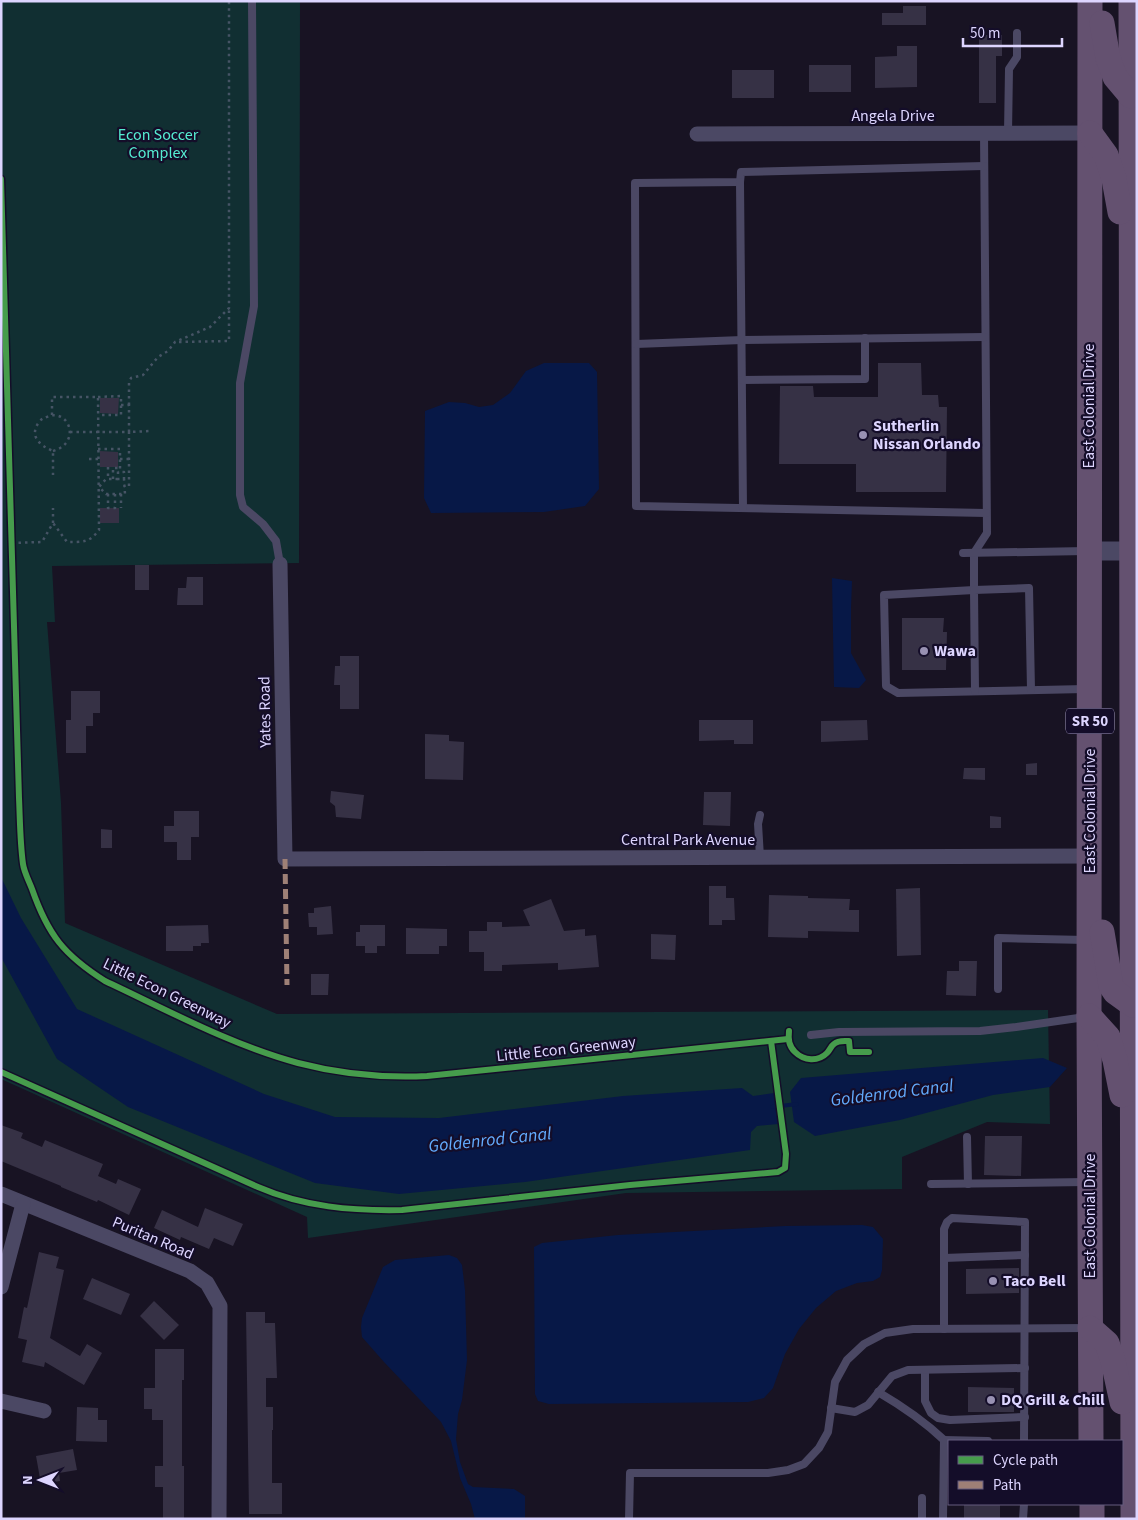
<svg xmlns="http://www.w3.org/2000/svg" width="1138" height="1520" font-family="'Source Sans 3',sans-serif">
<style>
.green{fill:#112f32}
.water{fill:#071847}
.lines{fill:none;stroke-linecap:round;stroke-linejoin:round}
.stream{stroke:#071847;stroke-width:4}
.building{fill:#363145}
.path{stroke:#465465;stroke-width:2.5;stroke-dasharray:2.5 4;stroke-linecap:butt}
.service{stroke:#4b4864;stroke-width:8}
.minor{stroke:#4b4864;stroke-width:15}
.tertiary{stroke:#4b4864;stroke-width:19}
.trunk{stroke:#645170;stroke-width:25}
.quiet{stroke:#9e8076;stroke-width:5;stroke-dasharray:10 5;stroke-linecap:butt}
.cycleway-casing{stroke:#140d29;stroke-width:9}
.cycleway{stroke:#469c4c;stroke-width:6}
.poi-dot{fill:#9891b2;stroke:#140d29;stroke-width:2}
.labels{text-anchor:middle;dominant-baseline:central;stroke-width:4.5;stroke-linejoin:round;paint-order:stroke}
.shield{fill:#140d29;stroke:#a199bf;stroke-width:1}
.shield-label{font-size:15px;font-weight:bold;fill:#ddd5ff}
.street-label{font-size:16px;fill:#ddd5ff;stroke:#140d29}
.park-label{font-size:16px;fill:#55ecd1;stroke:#140d29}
.poi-label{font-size:16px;font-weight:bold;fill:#ddd5ff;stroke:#140d29;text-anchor:start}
.water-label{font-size:18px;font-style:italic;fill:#63acff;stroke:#140d29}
</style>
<rect width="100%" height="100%" fill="#181323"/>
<polygon class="green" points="1,1 300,1 299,563 52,566 55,622 47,622 61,803 65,923 277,1014 1048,1010 1050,1124 987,1122 902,1157 902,1189 626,1193 308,1238 307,1217 1,1079"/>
<g class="water">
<polygon points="544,363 589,363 597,372 599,489 585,506 544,512 431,513 424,498 425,411 449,402 465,403 479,407 493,405 510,393 526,371"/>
<polygon points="832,578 852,581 851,608 851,653 866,680 859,688 834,687"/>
<polygon points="1,877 21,918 77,1009 264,1094 335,1117 439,1118 623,1096 742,1088 753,1096 774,1093 778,1124 757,1126 751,1132 750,1150 525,1182 399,1194 315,1183 128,1107 57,1059 1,957"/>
<polygon points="1043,1058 1067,1068 1050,1087 993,1095 900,1120 815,1136 794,1122 790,1092 801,1078"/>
<polygon points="862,1225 873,1227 883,1239 882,1270 880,1277 873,1281 857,1283 836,1291 816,1308 799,1329 785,1354 773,1388 764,1398 748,1402 549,1404 538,1401 535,1394 534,1247 542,1243 618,1235 785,1226"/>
<polygon points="449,1255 457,1258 462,1265 465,1290 467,1360 462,1400 458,1414 456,1439 460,1462 468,1484 473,1487 514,1489 525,1496 525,1519 475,1519 471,1504 460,1478 451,1441 441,1422 384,1362 362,1337 361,1327 362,1318 383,1267 395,1260"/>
</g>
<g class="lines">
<polyline class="stream" points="772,1107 797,1104"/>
</g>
<g class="building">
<polygon points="903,6 926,6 926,25 882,25 882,13 903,13"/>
<polygon points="979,35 1002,35 1002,56 996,56 996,103 979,103"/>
<polygon points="897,46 917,46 917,87 875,88 875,57 897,56"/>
<rect x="809" y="65" width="42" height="27"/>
<rect x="732" y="70" width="42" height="28"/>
<polygon points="878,363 921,363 922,395 938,395 939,407 947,407 946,492 856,492 856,464 779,464 780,386 813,386 814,397 878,397"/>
<polygon points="100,398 119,398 118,414 100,413"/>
<polygon points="100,451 118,452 118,467 100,467"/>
<rect x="100" y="508" width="19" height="15"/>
<rect x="135" y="565" width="14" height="25"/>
<polygon points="187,577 203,577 203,605 177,605 178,588 186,588"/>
<polygon points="902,618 944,618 943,632 947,632 946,670 902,670"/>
<polygon points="340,656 359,656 359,709 340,709 340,685 334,685 335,666 340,666"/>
<polygon points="71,691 100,691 100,713 93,713 93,726 86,726 86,753 66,753 66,720 71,720"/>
<polygon points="699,720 753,720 753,744 734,744 734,740 699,741"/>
<polygon points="867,720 868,740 821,742 821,721"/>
<polygon points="425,734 449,735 449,741 464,742 463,780 425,779"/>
<polygon points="1037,763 1037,775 1026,775 1026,764"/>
<polygon points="964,768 985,768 985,780 963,779"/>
<polygon points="331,791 364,795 361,819 336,817 335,806 330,802"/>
<polygon points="704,792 731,792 730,826 703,825"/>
<polygon points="174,811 199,811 199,837 191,837 191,860 177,860 177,842 164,842 164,826 174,826"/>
<polygon points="990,816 1001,817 1001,828 990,828"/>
<polygon points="101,829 112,830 112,848 101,848"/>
<polygon points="709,886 726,886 726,898 734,898 735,920 722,920 722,925 709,925"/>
<polygon points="920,888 921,955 897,956 896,889"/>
<polygon points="769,895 808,896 808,898 850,899 849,910 859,910 859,932 808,931 808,938 768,937"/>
<polygon points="551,899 564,931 585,929 585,936 596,935 599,967 558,970 558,963 502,965 502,971 484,971 484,952 469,952 469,931 487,931 487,922 502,922 502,927 530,926 523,910"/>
<polygon points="331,906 333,934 317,935 317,927 309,927 308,913 314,913 314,908"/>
<polygon points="208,925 209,943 201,943 201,946 193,946 193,951 166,951 166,926"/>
<polygon points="360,925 385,925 385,946 377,946 377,953 365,953 365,946 356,946 356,932 360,932"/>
<polygon points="406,928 447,929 447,946 439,946 439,954 406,954"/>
<polygon points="651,934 676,935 675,960 651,959"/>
<polygon points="959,961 977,961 976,996 946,995 947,971 959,971"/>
<polygon points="311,974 329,974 328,995 311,995"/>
<polygon points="1,1125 23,1133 21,1138 42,1147 45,1140 103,1164 98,1176 116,1184 118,1179 141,1189 129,1215 98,1200 97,1202 61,1187 61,1186 1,1161"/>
<polygon points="985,1136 1022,1136 1021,1176 984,1175"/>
<polygon points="205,1208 243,1224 233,1246 214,1238 209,1249 181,1237 180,1240 154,1228 162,1210 198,1227"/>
<polygon points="39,1252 59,1257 56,1268 64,1270 50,1338 80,1356 87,1344 102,1353 84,1385 45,1362 44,1367 22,1362 27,1340 18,1338 24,1307 27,1308"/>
<polygon points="1019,1268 1019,1293 966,1294 966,1269"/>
<polygon points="92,1278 130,1294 121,1315 83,1299"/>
<polygon points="154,1301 179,1325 164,1340 140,1316"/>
<polygon points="246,1312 265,1312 265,1323 275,1323 277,1378 266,1378 266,1407 273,1407 273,1430 272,1430 272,1483 282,1483 282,1514 249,1514"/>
<polygon points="155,1349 184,1349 184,1380 182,1380 182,1466 184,1466 184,1519 163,1519 163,1487 155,1487 155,1466 163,1466 163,1420 152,1420 152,1409 144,1409 144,1388 155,1388"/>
<polygon points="968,1387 1014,1388 1014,1412 968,1412"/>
<polygon points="77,1407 98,1408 98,1420 107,1420 107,1442 76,1441"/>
<polygon points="73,1449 77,1470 59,1473 60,1481 41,1484 36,1456"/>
<rect x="964" y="1504" width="36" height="15"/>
</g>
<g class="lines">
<g class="path">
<polyline points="179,342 229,341 229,308"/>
<polyline points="98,397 121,396 121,415 98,415"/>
<polyline points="121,405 129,405 129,432 151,431"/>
<polyline points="129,405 129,382 131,378 143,375 158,357 168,351 175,342 210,327 229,308 229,1"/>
<path d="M52 415V397H98L99 530C89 543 83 542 67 542L53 523"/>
<polyline points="70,432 129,432 129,486 124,486"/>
<polyline points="98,449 120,449 120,471"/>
<path d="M53 451C81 443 70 410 49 416 45 418 42 418 39 422 29 436 39 445 53 451V475"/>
<polyline points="89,459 99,459"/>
<polyline points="120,459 129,459"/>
<polyline points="108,467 108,479"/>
<polyline points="113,479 113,468 118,468 118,479 124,479 124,472 118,472"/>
<polyline points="118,479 106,479 99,487 106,494 125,494 124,479"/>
<polyline points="108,494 108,508 115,508 115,494"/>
<polyline points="121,494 121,508"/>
<polyline points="12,543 42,542 53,523 53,508"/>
</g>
<g class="service">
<polyline points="252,1 254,306 240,383 240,495 243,507 263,524 276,541 280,564"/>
<polyline points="984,133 987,533 974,553 974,590 884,595 886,686 898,693 1085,689"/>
<polyline points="1008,133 1009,69 1017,57 1017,33"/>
<polyline points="984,166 741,172 740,182 635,183 636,506 986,513"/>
<polyline points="740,182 743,508"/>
<polyline points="636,344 742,340 985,337"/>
<polyline points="742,380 865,379 865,338"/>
<polyline points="963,553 1087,551"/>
<polyline points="975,691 974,590 1029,588 1031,690"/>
<polyline points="760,815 758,824 760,857"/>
<polyline points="998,989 998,938 1086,940"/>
<polyline points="811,1035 839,1032 980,1031 1016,1027 1085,1017"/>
<polyline points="967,1137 968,1184"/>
<polyline points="931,1184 1086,1182"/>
<polyline points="944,1258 1025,1255"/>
<polyline points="944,1329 944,1229 947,1222 952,1218 1025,1222 1024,1441"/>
<polyline points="925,1370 925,1401 931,1413 938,1418 950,1420 1025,1417"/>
<path d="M878 1392C902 1406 924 1421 944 1440"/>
<polyline points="831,1408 855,1412 868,1405 892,1376 908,1370 1025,1368"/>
<polyline points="922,1498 922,1519"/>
<polyline points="629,1519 630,1473 768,1473 788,1470 804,1464 819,1448 828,1432 835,1382 847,1360 864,1344 885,1333 913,1329 1088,1328"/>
<polyline points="943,1519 944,1440 988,1441"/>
<polyline points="1023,1519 1024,1504"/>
</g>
<g class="minor">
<polyline points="697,134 1090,133"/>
<polyline points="280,564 285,859 1090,856"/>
<polyline points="1,1194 190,1271 207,1283 220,1306 219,1519"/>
<polyline points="1,1287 23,1204"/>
<polyline points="1,1401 44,1411"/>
</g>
<polyline class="tertiary" points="1089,551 1137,551"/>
<g class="trunk">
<polyline points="1090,1 1089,1016 1091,1441"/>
<polyline points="1131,1 1133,1519"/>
<polyline points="1102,23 1108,58 1115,77 1131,96"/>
<polyline points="1090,133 1106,155 1114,179 1120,212"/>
<polyline points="1102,932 1111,986 1115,992 1133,1005"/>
<polyline points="1089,1016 1108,1037 1115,1060 1122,1095"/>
<polyline points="1090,1328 1107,1343 1113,1361 1122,1402"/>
<polyline points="1092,1504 1092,1519"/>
</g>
<polyline class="quiet" points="285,859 287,985"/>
<g class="cycleway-casing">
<g id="cycleway">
<path d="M1 179 19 798C20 820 20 842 23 864 24 872 29 881 32 889 48 935 64 955 105 981 167 1010 231 1045 298 1063 340 1074 384 1078 427 1076L788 1039"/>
<path d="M789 1031C788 1040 789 1046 795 1052 804 1061 818 1062 827 1053 830 1050 831 1046 834 1044 838 1040 844 1041 849 1041L850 1052H869"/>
<path d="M1 1072 258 1187C304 1207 352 1211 402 1210L630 1185 778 1172 785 1168 786 1154 771 1041"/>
</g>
</g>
<use href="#cycleway" class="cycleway"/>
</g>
<g class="poi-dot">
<circle cx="863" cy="435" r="5"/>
<circle cx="924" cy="651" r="5"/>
<circle cx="993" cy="1281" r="5"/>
<circle cx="991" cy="1400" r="5"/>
</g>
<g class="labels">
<rect class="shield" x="1066" y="708.5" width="48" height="25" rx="4"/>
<g class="shield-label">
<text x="1090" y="721">SR 50</text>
</g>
<g class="street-label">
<text x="893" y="116">Angela Drive</text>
<text transform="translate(1089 406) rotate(-90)">East Colonial Drive</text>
<text transform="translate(265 712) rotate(-91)">Yates Road</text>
<text transform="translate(1090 811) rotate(-90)">East Colonial Drive</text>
<text x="688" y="840">Central Park Avenue</text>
<text transform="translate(167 993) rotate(26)">Little Econ Greenway</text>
<text transform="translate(566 1049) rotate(-6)">Little Econ Greenway</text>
<text transform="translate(1090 1216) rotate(-90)">East Colonial Drive</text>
<text transform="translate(153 1238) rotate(23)">Puritan Road</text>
</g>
<g class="park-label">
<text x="158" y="135">Econ Soccer<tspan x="158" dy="18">Complex</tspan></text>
</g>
<g class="poi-label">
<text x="873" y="426">Sutherlin<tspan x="873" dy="18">Nissan Orlando</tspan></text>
<text x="934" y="651">Wawa</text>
<text x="1003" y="1281">Taco Bell</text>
<text x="1001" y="1400">DQ Grill &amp; Chill</text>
</g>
<g class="water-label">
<text transform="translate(892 1093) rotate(-7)">Goldenrod Canal</text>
<text transform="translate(490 1140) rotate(-6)">Goldenrod Canal</text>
</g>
</g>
<rect width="1138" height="1520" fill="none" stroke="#ddd5ff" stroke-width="5"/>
<rect x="948" y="1440" width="175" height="65" fill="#140d29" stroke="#645d7f"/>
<rect x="958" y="1456" width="25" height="8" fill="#469c4c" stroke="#645d7f"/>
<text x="993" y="1465" font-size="15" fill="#ddd5ff">Cycle path</text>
<rect x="958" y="1481" width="25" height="8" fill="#9e8076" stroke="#645d7f"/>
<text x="993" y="1490" font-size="15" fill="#ddd5ff">Path</text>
<g transform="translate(40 1480) rotate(270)" stroke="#140d29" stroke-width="4" paint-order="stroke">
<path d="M0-4L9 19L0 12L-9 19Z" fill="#ddd5ff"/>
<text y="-8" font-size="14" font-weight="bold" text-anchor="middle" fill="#ddd5ff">N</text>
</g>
<path d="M963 38v8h99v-8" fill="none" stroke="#ddd5ff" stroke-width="2.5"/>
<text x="970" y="38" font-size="15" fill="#ddd5ff" stroke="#140d29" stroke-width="4" paint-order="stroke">50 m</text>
</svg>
